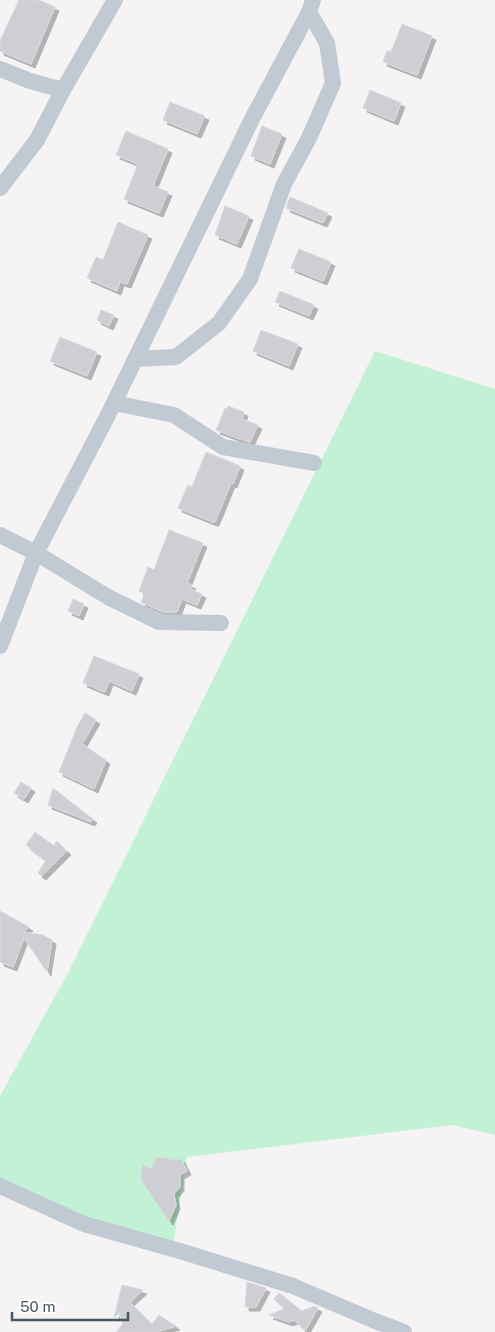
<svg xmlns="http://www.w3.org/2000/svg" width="495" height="1332" font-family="'Public Sans',sans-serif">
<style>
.green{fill:#c3f1d5}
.building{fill:#cdcfd5;stroke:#d7d9de;filter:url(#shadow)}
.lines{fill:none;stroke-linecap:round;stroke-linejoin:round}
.minor{stroke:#c1cad2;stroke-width:16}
</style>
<defs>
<filter id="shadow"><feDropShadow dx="4" dy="4" stdDeviation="0" flood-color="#0004"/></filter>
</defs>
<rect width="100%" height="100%" fill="#f5f3f3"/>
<polygon class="green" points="375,351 495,389 495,1135 452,1125 187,1157 173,1245 0,1191 0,1096 68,973"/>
<g class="building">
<polygon points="19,0 39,0 55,7 31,64 0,51 0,41"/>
<polygon points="402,24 432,36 417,75 383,62 387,51 391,52"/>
<polygon points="370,90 401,103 394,121 363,108"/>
<polygon points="170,102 205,116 197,134 163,120"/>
<polygon points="262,126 282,134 270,164 251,156"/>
<polygon points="126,131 168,149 153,186 168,192 159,213 124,199 138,164 116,155"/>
<polygon points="290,197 328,213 323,223 286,208"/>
<polygon points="225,206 249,216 237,244 215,235"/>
<polygon points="118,222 148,235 127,284 120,282 117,291 87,278 96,257 103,260"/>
<polygon points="299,249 331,262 323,281 291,268"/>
<polygon points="280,291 314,305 309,316 275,302"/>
<polygon points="101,310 114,315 109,326 97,320"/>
<polygon points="261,330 298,344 289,366 253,351"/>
<polygon points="60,337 97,352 87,376 50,361"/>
<polygon points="228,406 244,412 242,419 258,425 250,442 243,440 216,430 225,408 227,409"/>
<polygon points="206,452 240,466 233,484 231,483 215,522 213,522 178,508 188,485 192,487"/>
<polygon points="169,530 203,543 187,583 192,585 190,589 202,594 197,605 182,599 177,612 163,612 141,602 145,594 139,591 148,567 154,570"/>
<polygon points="73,599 84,604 79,616 68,611"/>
<polygon points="94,656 139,674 132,691 109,681 105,692 83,683"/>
<polygon points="85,713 96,720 82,744 106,760 94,789 59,772 78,725"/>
<polygon points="21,782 31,788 24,799 14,793"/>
<polygon points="53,788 93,819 91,822 48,805"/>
<polygon points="35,832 54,846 57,841 67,851 42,876 38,873 46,860 26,845"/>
<polygon points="0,911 29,927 23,932 43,935 52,940 47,972 24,938 13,967 0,962"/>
<polygon points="157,1157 161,1159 166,1157 170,1160 181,1159 187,1171 180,1175 180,1187 174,1194 176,1205 169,1221 141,1180 142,1164 151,1169"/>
<polygon points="247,1282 266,1288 256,1307 245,1307"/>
<polygon points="122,1285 143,1290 130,1302 152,1324 159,1315 176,1326 159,1331 160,1332 116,1332 123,1324 119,1313 114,1318"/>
<polygon points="279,1293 302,1311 314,1306 318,1308 305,1331 294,1320 289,1322 269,1315 284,1309 274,1299"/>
</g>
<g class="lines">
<g class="minor">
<polyline points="0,69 30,81 63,90"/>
<polyline points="0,188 37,140 63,90 115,0"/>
<polyline points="135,359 176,357 219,323 250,279 284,184 309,138 333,83 327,43 309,12"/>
<polyline points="114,403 174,415 223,447 314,463"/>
<polyline points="0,535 36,553 108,597 159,622 221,623"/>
<polyline points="0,646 36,553 108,415 252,119 309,12 313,0"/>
<polyline points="0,1186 84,1224 180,1251 293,1286 375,1321 404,1332"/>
</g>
</g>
<path d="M12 1312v8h116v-8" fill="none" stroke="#4a5661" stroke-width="2.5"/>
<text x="20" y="1312" font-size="15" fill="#4a5661" stroke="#ffffff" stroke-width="4" paint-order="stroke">50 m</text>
</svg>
